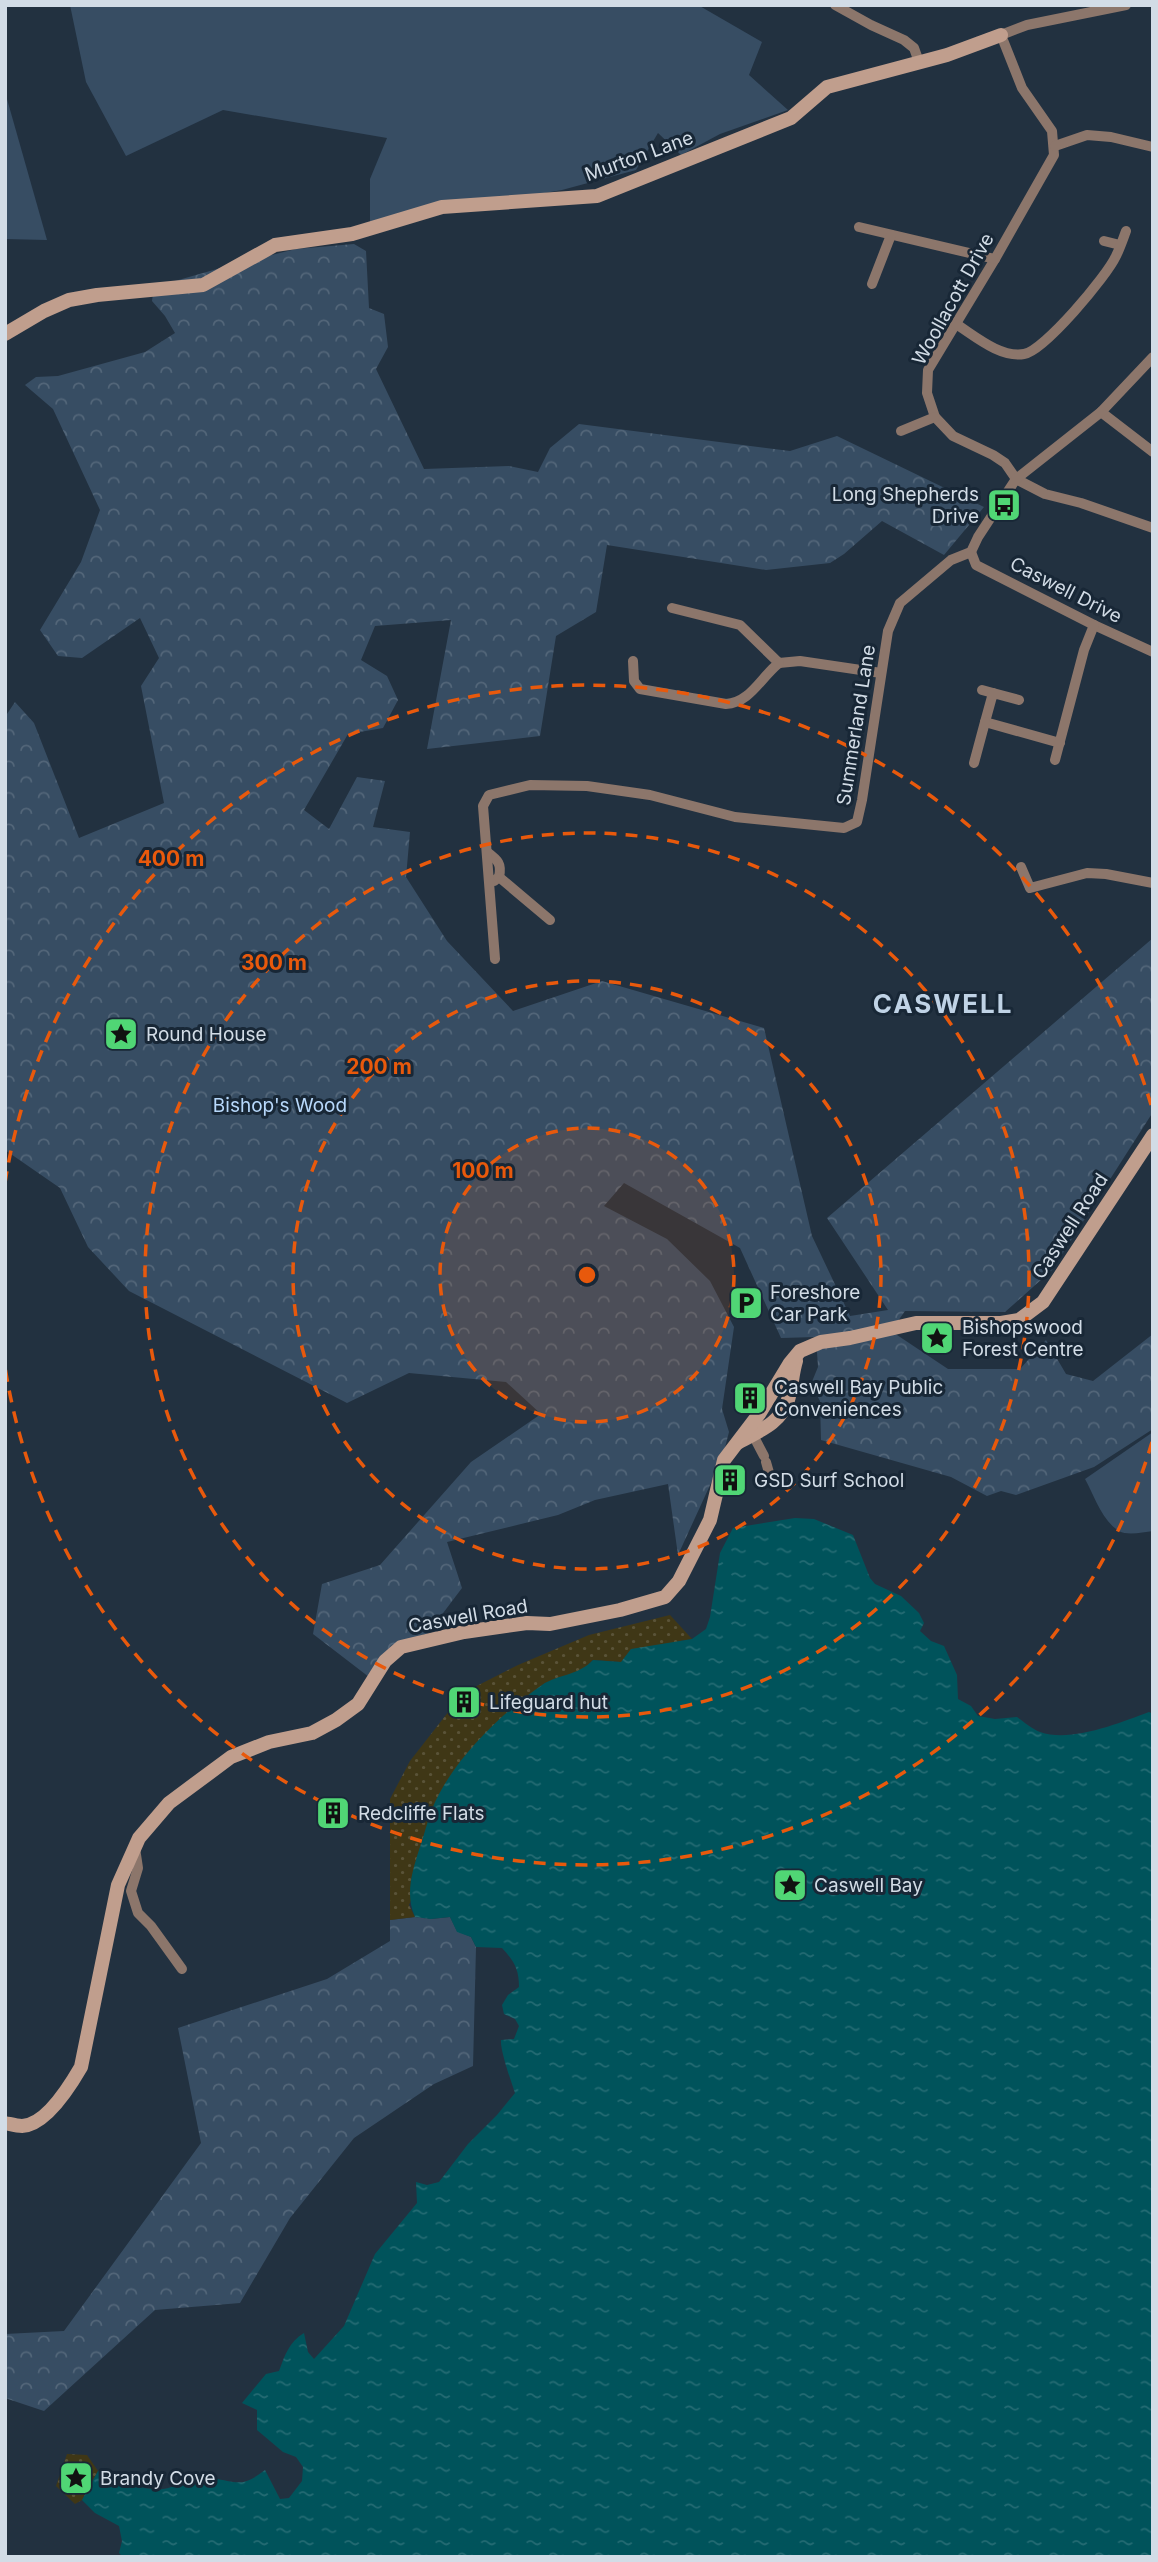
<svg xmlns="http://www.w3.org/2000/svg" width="1158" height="2562" font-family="Inter,sans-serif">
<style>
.grass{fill:#374d63}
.forest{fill:url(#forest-crowns)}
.sand{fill:url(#sand-dots)}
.water{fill:url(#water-ripples)}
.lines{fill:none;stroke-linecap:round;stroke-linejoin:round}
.street{stroke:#8c766b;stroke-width:10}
.secondary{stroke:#c09e8d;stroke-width:14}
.ring{fill:none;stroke:#e8590c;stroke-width:3.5;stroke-dasharray:12 9}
.labels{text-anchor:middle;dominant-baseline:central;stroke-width:6;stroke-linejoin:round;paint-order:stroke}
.street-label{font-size:19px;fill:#d2dce6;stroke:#182736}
.poi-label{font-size:19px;fill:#d2dce6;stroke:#182736;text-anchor:start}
.park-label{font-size:19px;fill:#b7d8fb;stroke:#182736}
.district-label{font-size:26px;font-weight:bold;letter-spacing:2px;fill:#c0d3e6;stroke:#182736}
.centre{fill:#e8590c;stroke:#182736;stroke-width:3.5}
.ring-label{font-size:21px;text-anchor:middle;font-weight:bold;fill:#e8590c;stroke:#182736;stroke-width:6;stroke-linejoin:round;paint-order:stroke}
</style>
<defs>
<pattern id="forest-crowns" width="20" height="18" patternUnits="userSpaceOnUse" patternTransform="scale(1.75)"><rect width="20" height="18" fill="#374d63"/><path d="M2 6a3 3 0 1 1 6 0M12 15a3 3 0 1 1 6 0" fill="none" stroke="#536679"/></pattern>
<pattern id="sand-dots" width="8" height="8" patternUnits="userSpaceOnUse" patternTransform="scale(1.75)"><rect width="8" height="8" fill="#3f3716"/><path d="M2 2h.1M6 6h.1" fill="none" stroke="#5a5338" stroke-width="1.8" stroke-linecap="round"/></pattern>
<pattern id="water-ripples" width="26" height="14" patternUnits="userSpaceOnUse" patternTransform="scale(1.75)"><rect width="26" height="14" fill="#00535b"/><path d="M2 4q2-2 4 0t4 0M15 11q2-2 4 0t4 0" fill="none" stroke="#246b73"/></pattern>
</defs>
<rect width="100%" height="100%" fill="#223140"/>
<g class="grass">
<polygon points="70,5 698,5 762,42 749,75 788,110 720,134 681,155 658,133 636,170 562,190 370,223 370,179 387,138 223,110 126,156 86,82"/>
<polygon points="5,92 47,240 5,239"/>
<path d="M1153 1432V1531C1143 1532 1128 1536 1119 1531 1102 1521 1094 1495 1085 1479Z"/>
</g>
<g class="forest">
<polygon points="354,244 366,251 369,308 384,314 388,347 376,369 424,469 509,466 538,472 550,448 579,424 790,451 837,436 984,507 944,555 882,521 844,554 830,563 766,570 607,545 596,612 556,636 540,736 427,749 451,620 375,626 361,660 387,676 398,700 383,728 348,734 304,810 329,829 357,777 385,781 373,827 410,832 406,877 447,941 513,1011 602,981 764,1028 812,1236 850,1316 888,1310 827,1218 1153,938 1153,1112 1052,1270 1005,1312 905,1311 891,1331 948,1369 1020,1369 1046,1340 1066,1374 1093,1381 1153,1334 1153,1429 1094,1467 1016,1495 1001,1491 987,1496 951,1477 821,1440 820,1401 811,1384 818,1367 816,1337 781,1338 740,1248 624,1183 604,1206 667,1239 710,1281 734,1327 722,1409 729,1432 722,1459 678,1555 668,1484 595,1500 558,1515 447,1542 462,1588 428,1633 401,1642 369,1677 313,1634 322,1584 380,1565 471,1462 541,1414 506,1382 409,1373 347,1403 129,1291 88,1247 60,1188 5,1150 5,717 15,702 34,723 79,838 164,803 141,686 159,658 140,618 82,658 58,656 40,630 81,562 100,510 53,409 25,385 36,377 58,376 145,352 175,333 165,316 152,301 154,287 231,265 296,249"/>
<polygon points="415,1917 431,1919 450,1917 457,1931 471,1937 476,1947 473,2066 434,2084 354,2138 290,2218 240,2303 155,2310 44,2411 5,2398 5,2334 64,2331 201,2143 178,2028 327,1979 390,1941 390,1920"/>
</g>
<g class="sand">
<polygon points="670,1615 692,1639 680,1641 621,1662 593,1660 580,1672 545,1683 517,1704 485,1735 409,1905 415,1917 390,1920 390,1799 410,1761 463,1693 518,1665 589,1635"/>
<polygon points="67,2454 87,2455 98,2471 82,2500 75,2504 56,2486"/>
</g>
<path class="water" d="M795 1518 814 1519 853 1535 870 1578 875 1584 901 1596 919 1613 924 1623 920 1631 931 1641 944 1646 957 1675 958 1699 971 1706 978 1716 995 1719 1017 1717C1024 1722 1032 1729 1040 1732 1071 1743 1119 1723 1149 1712L1153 1714V2557H123L119 2553 122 2541 119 2526 95 2513 82 2500 98 2471C124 2481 161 2502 184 2479 194 2479 204 2477 213 2478 238 2483 243 2487 265 2470L280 2499 289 2498 302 2481 303 2467 296 2457 283 2452 257 2430V2410L242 2403 266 2374 279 2371C285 2355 289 2342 304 2333L308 2352 314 2359 344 2326 375 2254 417 2203 416 2182 427 2185 439 2182 468 2144 497 2115 515 2093C511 2081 500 2050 501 2040L514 2039 519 2026 515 2019 504 2014 502 2005 508 1995 519 1987C519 1969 514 1961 502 1948L476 1947 471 1937 457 1932 450 1917 431 1919 415 1917C405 1895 412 1872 419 1850 424 1836 427 1822 432 1809 451 1762 500 1714 542 1685 558 1674 578 1676 593 1660L621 1662 631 1649 692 1639 706 1629 710 1617 720 1553 733 1528Z"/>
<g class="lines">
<g class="street">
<polyline points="835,5 871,25 904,40 914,48 919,62"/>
<polyline points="1126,5 1027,25 1001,35 1022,88 1052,131 1054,155 995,259 928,370 927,393 935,417 953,436 993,455 1005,463 1016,479 1045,494 1081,503 1153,528"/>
<polyline points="1055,146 1087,135 1111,137 1153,147"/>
<polyline points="859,227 995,259"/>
<polyline points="1104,241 1120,245"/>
<polyline points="872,284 891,235"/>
<path d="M956 324C975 336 1000 358 1024 354 1044 351 1107 276 1116 256 1120 248 1123 239 1126 231"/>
<polyline points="1101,412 1153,452"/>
<polyline points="901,431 935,417"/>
<polyline points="971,552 976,565 1094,625 1153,652"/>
<polyline points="672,608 740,625 779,663 800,661 881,673"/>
<path d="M633 661 634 681 640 689 726 704C750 703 761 677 779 663"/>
<polyline points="982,690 993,693"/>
<polyline points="1019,700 993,693 985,722 1060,743"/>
<polyline points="1055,760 1084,650 1094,625"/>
<polyline points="974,763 985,722"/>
<path d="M487 852C498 860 502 864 499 877L494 881"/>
<polyline points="1021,867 1030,888 1087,873 1106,874 1153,883"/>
<polyline points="499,877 550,920"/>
<polyline points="495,959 483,806 489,795 530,785 587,786 650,795 735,817 844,828 857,822 862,800 888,631 900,603 951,560 971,552 978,537 1016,479 1101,412 1153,357"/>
<polyline points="753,1435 764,1456"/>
<polyline points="766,1462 772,1483"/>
<polyline points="135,1848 138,1868 131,1891 138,1913 151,1926 182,1969"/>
</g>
<g class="secondary">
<polyline points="5,334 44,311 69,300 97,295 203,285 275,245 352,234 442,207 597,196 791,118 827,87 947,55 1001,35"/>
<path d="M739 1442C759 1431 781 1423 788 1400 792 1387 792 1374 796 1361"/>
<path d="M5 2123C10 2124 17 2126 22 2126 46 2125 70 2086 81 2067L118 1885 139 1838 169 1803 231 1757 269 1742 312 1733 336 1720 358 1704 385 1661 401 1647 464 1632 527 1623 550 1624 620 1610 665 1597 679 1581 710 1520 724 1460 759 1414 790 1363 800 1351 821 1342 850 1338 916 1323H1001L1019 1320 1043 1302 1153 1135"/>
</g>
</g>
<circle cx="587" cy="1275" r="147" fill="#e8590c" fill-opacity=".12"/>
<g class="ring">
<circle cx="587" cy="1275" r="147"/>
<circle cx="587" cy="1275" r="294"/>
<circle cx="587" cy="1275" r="442"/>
<path d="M1152 1442A589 589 0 0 1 5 1367M5 1183A589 589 0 0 1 1152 1108"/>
</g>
<defs>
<g id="bus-square" transform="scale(1.75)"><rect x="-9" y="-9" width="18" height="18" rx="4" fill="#50d675" stroke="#182736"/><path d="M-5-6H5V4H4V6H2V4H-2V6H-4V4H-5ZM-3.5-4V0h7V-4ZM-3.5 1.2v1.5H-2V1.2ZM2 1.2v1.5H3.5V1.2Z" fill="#111"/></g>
<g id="sight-square" transform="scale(1.75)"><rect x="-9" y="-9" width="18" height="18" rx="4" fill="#50d675" stroke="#182736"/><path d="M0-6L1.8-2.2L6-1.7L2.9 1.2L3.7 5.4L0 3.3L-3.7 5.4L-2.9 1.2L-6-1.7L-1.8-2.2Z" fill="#111"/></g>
<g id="parking-square" transform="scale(1.75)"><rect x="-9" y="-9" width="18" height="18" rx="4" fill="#50d675" stroke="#182736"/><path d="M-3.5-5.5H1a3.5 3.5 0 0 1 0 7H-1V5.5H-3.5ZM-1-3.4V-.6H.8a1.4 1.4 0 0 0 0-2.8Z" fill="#111"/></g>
<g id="building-square" transform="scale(1.75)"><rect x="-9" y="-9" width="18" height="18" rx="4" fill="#50d675" stroke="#182736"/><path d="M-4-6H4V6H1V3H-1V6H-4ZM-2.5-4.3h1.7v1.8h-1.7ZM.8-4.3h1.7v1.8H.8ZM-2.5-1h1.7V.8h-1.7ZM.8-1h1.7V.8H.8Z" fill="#111"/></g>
</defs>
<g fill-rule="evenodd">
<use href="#bus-square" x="1004" y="505"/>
<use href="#sight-square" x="121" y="1034"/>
<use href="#parking-square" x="746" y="1303"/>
<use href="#sight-square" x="937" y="1338"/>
<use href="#building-square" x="750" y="1398"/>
<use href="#building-square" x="730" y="1480"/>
<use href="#building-square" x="464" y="1702"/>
<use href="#building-square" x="333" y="1813"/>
<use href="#sight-square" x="790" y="1885"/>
<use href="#sight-square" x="76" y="2478"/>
</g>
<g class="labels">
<g class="street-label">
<text transform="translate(639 156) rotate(-20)">Murton Lane</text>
<text transform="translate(953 299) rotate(-61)">Woollacott Drive</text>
<text transform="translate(1066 590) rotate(27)">Caswell Drive</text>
<text transform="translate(856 725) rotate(-81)">Summerland Lane</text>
<text transform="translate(1070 1226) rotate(-57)">Caswell Road</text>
<text transform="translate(468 1616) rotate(-10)">Caswell Road</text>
</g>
<g class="poi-label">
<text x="979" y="494" text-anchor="end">Long Shepherds<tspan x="979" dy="22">Drive</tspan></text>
<text x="146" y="1034">Round House</text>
<text x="770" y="1292">Foreshore<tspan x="770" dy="22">Car Park</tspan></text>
<text x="962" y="1327">Bishopswood<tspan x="962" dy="22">Forest Centre</tspan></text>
<text x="774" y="1387">Caswell Bay Public<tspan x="774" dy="22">Conveniences</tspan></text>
<text x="754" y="1480">GSD Surf School</text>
<text x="489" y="1702">Lifeguard hut</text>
<text x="358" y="1813">Redcliffe Flats</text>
<text x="814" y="1885">Caswell Bay</text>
<text x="100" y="2478">Brandy Cove</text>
</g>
<g class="park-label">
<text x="280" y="1105">Bishop's Wood</text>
</g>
<g class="district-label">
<text x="943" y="1003">CASWELL</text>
</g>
</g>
<circle cx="587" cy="1275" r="10" class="centre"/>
<g class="ring-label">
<text x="171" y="866">400 m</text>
<text x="274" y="970">300 m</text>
<text x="379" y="1074">200 m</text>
<text x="483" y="1178">100 m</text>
</g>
<rect width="1158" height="2562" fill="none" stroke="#d2dce6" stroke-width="14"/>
</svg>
